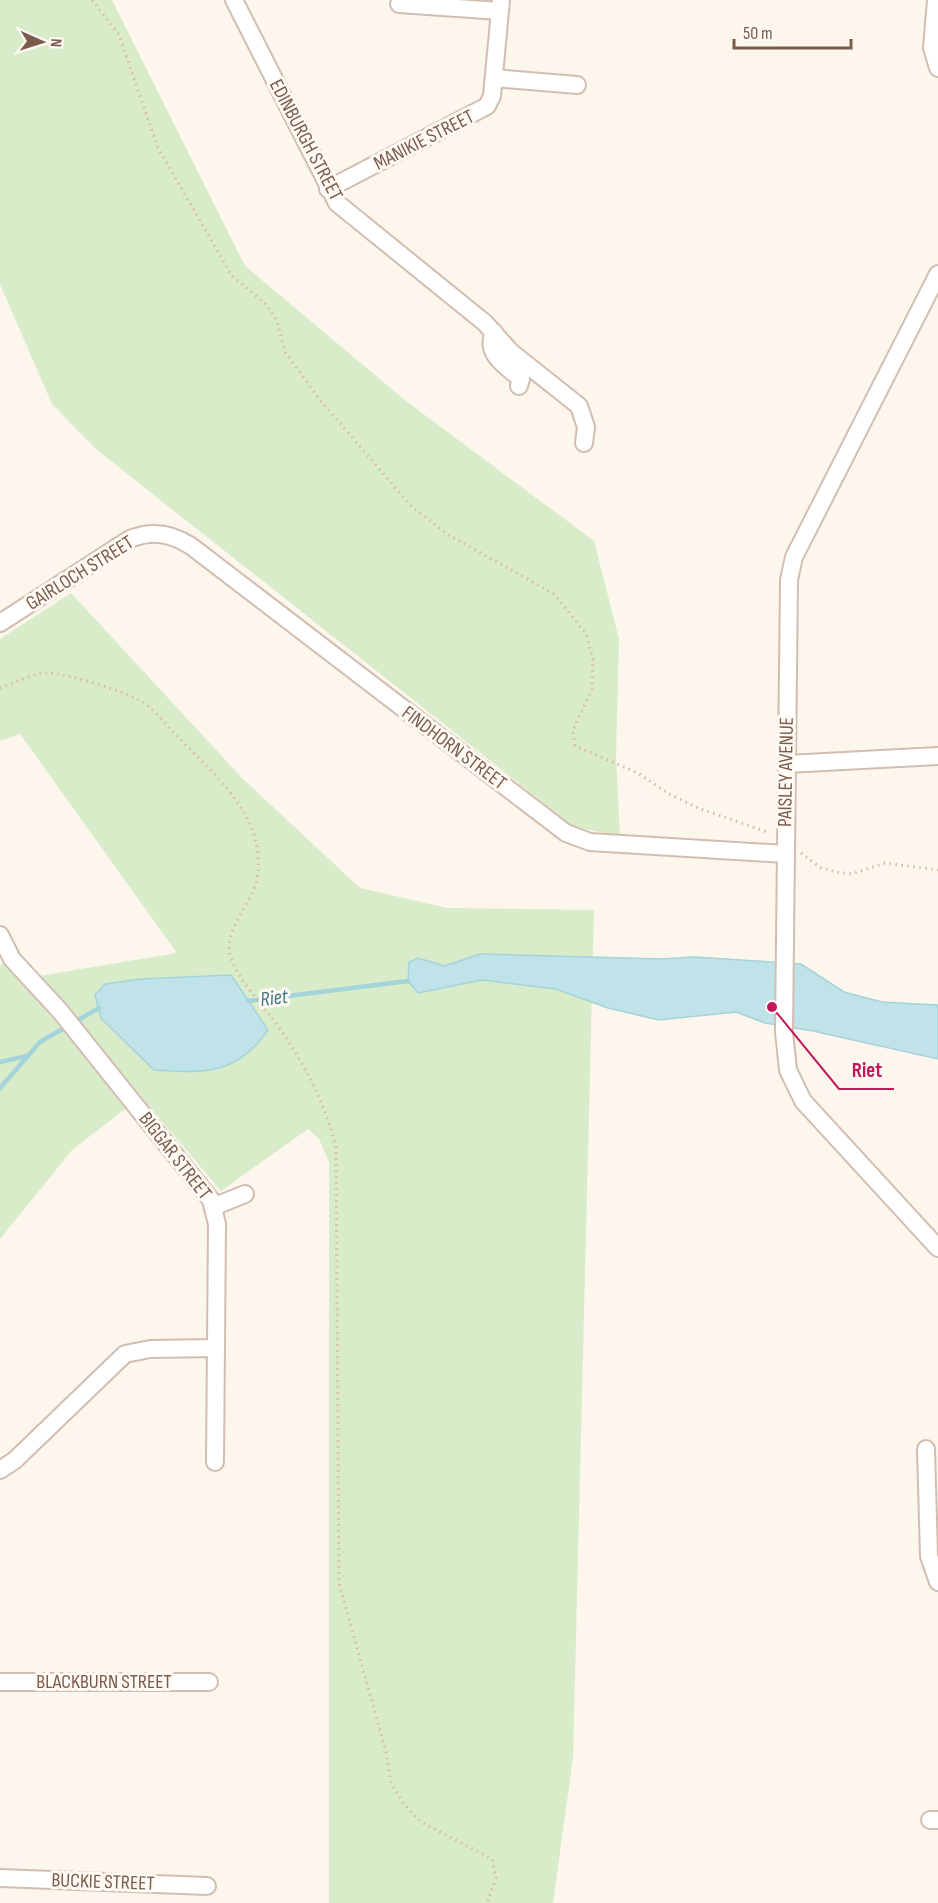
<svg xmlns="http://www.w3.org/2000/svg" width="938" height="1903" font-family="'Sofia Sans Condensed',sans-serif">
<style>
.green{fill:#d8ecc9}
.water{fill:#bfe3e8;stroke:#a5d3da;stroke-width:1.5}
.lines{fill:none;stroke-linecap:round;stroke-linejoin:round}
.stream{stroke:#a5d3da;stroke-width:4.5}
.street-casing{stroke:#d1beb0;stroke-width:20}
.path{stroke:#d9b8a5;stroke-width:3;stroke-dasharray:1.5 4.5;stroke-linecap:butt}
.street{stroke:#fff;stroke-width:16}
.labels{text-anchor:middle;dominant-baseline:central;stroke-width:6;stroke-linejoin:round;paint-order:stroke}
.street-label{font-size:20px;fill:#7a5c4d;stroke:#fffaf3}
.water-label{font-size:21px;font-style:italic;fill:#437c86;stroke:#fffaf3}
.leader{fill:none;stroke:#c2185b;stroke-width:2}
.callout-dot{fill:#c2185b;stroke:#fffaf3;stroke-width:2}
.callout-label{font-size:21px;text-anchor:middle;font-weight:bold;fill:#c2185b;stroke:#fffaf3;stroke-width:6;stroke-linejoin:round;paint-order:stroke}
</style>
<rect width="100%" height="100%" fill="#fdf6ec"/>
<g class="green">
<polygon points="0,0 112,0 245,266 406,401 594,541 619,639 616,758 620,836 574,827 97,450 52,404 0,284"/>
<polygon points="71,593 242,778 360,888 448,908 594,910 573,1758 553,1903 329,1903 329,1162 319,1139 308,1129 221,1191 39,976 177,953 20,734 0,741 0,639"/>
<polygon points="12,959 133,1103 72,1150 0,1239 0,965"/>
</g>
<g class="water">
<polygon points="480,954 662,959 694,957 801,964 844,992 882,1002 938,1005 938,1059 813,1031 765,1023 736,1012 659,1020 608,1008 556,989 482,980 418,993 408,981 409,962 418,958 445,966"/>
<path d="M231 975 268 1030C236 1076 205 1073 154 1070L101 1018 95 995 105 984 141 979Z"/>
</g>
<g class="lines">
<g class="stream">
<polyline points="248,1001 408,981"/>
<polyline points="0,1062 27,1056"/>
<polyline points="0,1088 40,1042 99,1008"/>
</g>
<g class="street-casing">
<g id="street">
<polyline points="234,0 337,203 485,323 511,352 579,406 586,427 584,443"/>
<polyline points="936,0 932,48 938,68"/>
<polyline points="399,4 500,11"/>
<polyline points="494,78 577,85"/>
<polyline points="328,189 487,106 492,96 501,0"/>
<polyline points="938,274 794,557 789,580 784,1032 788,1070 803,1101 938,1248"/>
<path d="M494 332C484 354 506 366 521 379L519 386"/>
<path d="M0 623 130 539C152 530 171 533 191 546L566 833 590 842 785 854"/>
<polyline points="787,764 938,756"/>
<polyline points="0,935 12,959 60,1011 211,1200 217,1224 215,1462"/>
<polyline points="213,1207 245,1194"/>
<polyline points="926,1449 929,1556 938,1582"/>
<polyline points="0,1470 15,1460 125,1354 150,1349 216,1348"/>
<polyline points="0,1682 209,1682"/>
<polyline points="930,1820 938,1820"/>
<polyline points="0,1878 207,1886"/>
</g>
</g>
<g class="path">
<polyline points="92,0 119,35 158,148 232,276 265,303 277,321 285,352 320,400 411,506 447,534 554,594 586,634 593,660 592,689 573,730 575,746 638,773 669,794 698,808 770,833"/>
<path d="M0 688C15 683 32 673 48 673 67 673 132 693 147 705 158 714 168 727 178 737 210 770 255 808 258 856 259 868 258 880 253 891 245 911 222 935 231 958 239 981 260 1002 275 1022 303 1061 324 1100 336 1147L339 1583 386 1752 391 1783 403 1803 421 1822 492 1859 496 1878 487 1903"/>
<polyline points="801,853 821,868 836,872 852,874 885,863 938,870"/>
</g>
<use href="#street" class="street"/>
</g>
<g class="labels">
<g class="street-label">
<text transform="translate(306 140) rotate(62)">EDINBURGH STREET</text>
<text transform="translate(424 140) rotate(-27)">MANIKIE STREET</text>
<text transform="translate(80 573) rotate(-32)">GAIRLOCH STREET</text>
<text transform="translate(454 748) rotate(37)">FINDHORN STREET</text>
<text transform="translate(786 772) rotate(-89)">PAISLEY AVENUE</text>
<text transform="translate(175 1156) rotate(52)">BIGGAR STREET</text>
<text x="104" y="1682">BLACKBURN STREET</text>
<text transform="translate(103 1882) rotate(2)">BUCKIE STREET</text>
</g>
<g class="water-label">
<text transform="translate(274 998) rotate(-7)">Riet</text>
</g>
</g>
<path class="leader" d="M772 1007L839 1089H894"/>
<circle class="callout-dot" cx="772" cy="1007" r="6"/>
<g class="callout-label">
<text x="867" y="1077">Riet</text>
</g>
<g transform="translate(42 42) rotate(93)" stroke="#fffaf3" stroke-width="4.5" paint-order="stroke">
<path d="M0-4.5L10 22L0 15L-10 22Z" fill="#7a5c4d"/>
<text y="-9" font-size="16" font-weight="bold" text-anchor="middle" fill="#7a5c4d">N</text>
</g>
<path d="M734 39v9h117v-9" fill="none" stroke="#7a5c4d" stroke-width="3"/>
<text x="743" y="39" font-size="18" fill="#7a5c4d" stroke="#fffaf3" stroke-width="4.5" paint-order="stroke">50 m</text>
</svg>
